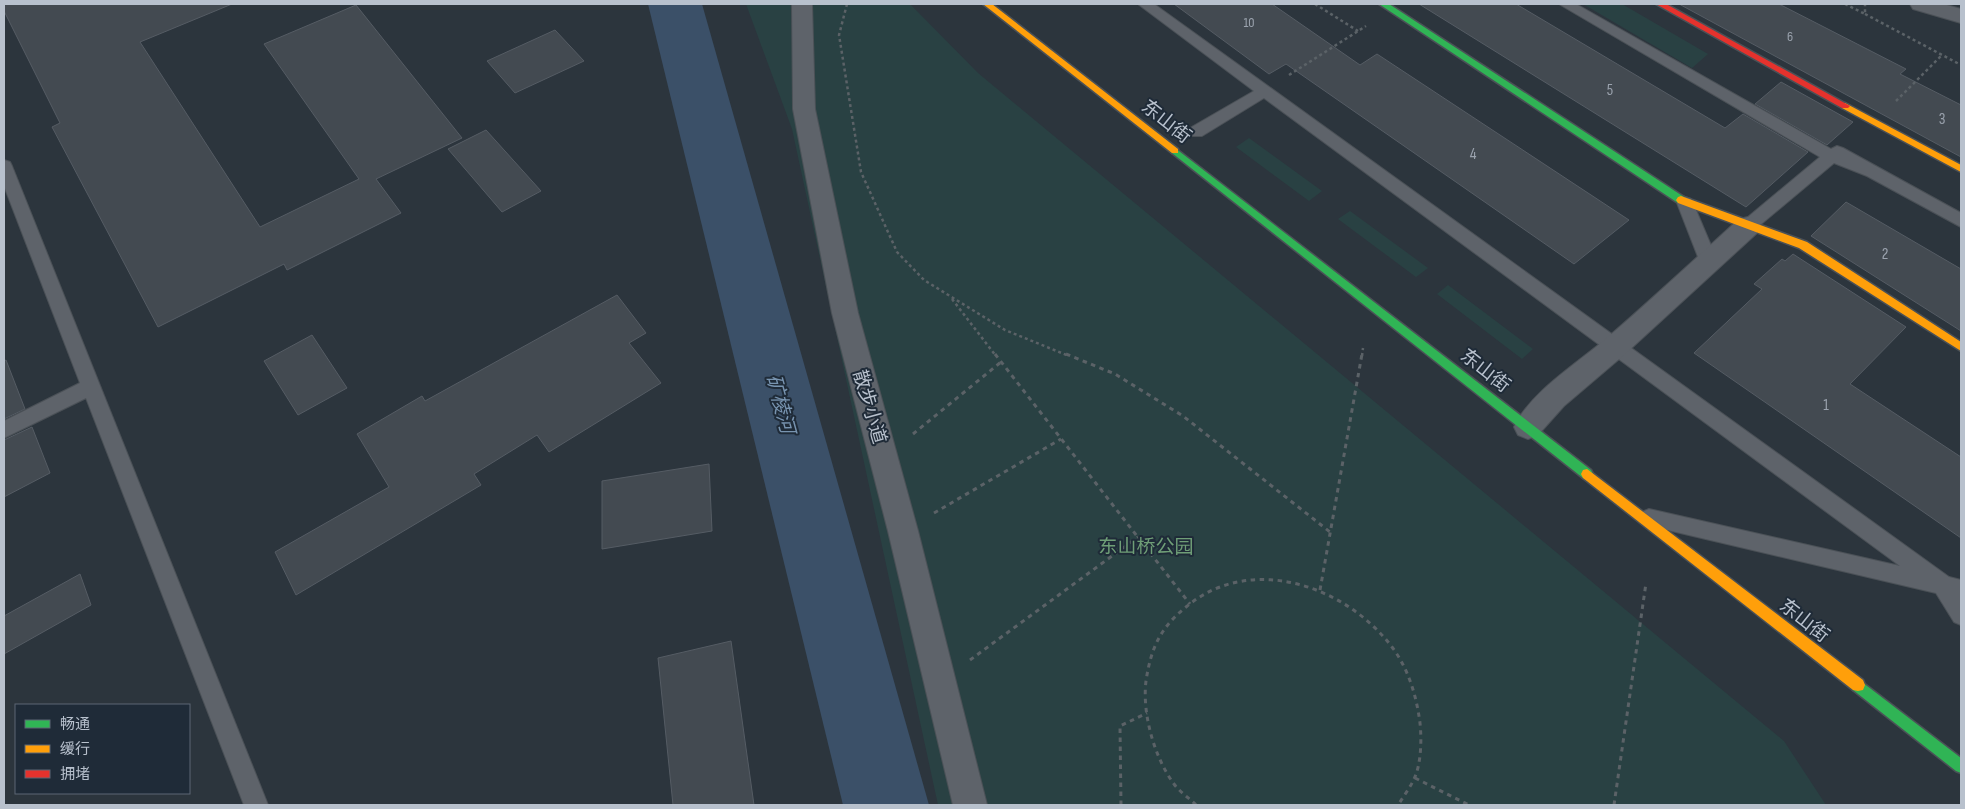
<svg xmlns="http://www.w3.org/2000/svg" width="1965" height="809" font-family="'Sofia Sans Condensed','Noto Sans SC',sans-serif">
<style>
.green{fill:#294143}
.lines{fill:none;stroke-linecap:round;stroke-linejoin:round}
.river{fill:#3b5068;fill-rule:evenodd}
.building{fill:#434a51;stroke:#555c64}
.lane-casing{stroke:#4b5157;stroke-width:2}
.street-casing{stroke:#4b5157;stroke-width:2}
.fast-casing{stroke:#4b5157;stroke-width:3}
.slow-casing{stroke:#4b5157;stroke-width:3}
.jam-casing{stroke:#4b5157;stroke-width:3}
.path-far1{stroke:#5b6267;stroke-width:2.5;stroke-dasharray:3 3;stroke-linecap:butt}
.path{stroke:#5b6267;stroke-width:3;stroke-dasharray:4.5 4.5;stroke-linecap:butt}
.lane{fill:#5e636a;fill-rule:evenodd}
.street{fill:#5e636a;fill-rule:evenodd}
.fast{fill:#30b455;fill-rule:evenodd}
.slow{fill:#ff9f0a;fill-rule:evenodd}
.jam{fill:#e5322d;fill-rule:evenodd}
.labels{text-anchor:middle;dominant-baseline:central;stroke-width:4;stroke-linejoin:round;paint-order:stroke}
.far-number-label{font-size:14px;fill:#9ba3ae}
.number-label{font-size:16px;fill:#9ba3ae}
.street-label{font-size:19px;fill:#b8c1cd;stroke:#1f2b38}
.park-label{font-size:19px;fill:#6f9e77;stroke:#1f2b38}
.water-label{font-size:20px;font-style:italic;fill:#7894b0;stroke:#1f2b38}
</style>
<rect width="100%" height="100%" fill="#2c353d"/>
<g class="green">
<polygon points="746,4 910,4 978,73 1784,741 1826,805 938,805 792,129"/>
<polygon points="1583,4 1622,4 1708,54 1692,68"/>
<polygon points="1249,138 1322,191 1309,201 1236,147"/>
<polygon points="1350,211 1428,268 1416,277 1338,219"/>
<polygon points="1448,285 1533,349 1522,359 1437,294"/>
</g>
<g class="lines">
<polygon class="river" points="648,4 702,4 929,805 843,805"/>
</g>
<g class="building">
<polygon points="4,4 232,4 140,42 260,227 359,179 264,44 356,5 462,138 376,179 401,213 287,270 284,264 158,327 52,127 60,123 4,11"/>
<polygon points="1174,4 1272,4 1360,65 1377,54 1629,220 1574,264 1286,64 1269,74"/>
<polygon points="1419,4 1516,4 1725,128 1743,114 1808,152 1746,207"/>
<polygon points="1679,4 1779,4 1906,69 1900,74 1961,105 1961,157"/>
<polygon points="555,30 584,61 515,93 487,61"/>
<polygon points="1781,82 1853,122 1827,145 1755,104"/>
<polygon points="486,130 541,191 502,212 448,149"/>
<polygon points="1846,202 1961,269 1961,331 1811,236"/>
<polygon points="1793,254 1906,327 1850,384 1961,457 1961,538 1694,353 1762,289 1754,284 1782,259 1785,261"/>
<polygon points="617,295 646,333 629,343 661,383 549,452 537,435 474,474 481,485 296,595 275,552 389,487 357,434 422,396 425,401"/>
<polygon points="312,335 347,388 298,415 264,361"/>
<polygon points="6,360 25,409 4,419 4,361"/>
<polygon points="32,427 50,473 4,497 4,440"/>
<polygon points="709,464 712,531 602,549 602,481"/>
<polygon points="80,574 91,605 4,654 4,616"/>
<polygon points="731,641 754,805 673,805 658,658"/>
</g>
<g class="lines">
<g class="lane-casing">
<g id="lane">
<polygon points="1138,4 1154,4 1949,577 1961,580 1961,625 1954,622 1936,593 1642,524 1639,518 1642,512 1649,509 1900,566 1264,98 1202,136 1190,136 1188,132 1190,128 1254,91"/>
<polygon points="1559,4 1576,4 1831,149 1837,146 1843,148 1961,213 1961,227 1867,176 1834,163 1754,230 1748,232 1742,230 1740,226 1742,222 1820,157"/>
<polygon points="4,160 10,162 12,166 268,805 244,805 86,398 4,438 4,421 80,383 4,186"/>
<polygon points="1685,197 1691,199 1693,203 1718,262 1715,267 1709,269 1703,267 1700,262 1677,203 1679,199"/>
</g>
</g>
<g class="street-casing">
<g id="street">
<polygon points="792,4 812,4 815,109 858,313 918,531 987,805 953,805 888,531 832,313 793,109"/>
<polygon points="1910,4 1943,4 1961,9 1961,23 1913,9"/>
<path d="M1748 217 1757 219 1760 226 1757 233 1625 354 1564 406 1538 435 1528 439 1518 435 1514 427C1531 391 1578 363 1608 337 1652 299 1695 259 1739 219Z"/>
</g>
</g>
<g class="fast-casing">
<g id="fast">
<polygon points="1379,4 1389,4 1684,197 1686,200 1684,203 1678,203"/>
<polygon points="1175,148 1591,470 1593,474 1591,478 1587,479 1583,478 1172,153 1170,151"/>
<polygon points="1858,679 1961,758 1961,773 1956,771 1853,690 1851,685 1853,680"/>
</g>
</g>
<g class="slow-casing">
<g id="slow">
<polygon points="983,4 992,4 1178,149 1178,153 1172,153"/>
<polygon points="1845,103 1961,165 1961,172 1842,108 1842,104"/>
<polygon points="1681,196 1807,242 1961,342 1961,351 1799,248 1678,203 1676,200 1678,197"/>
<polygon points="1587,469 1863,680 1865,685 1863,690 1858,691 1853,690 1583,478 1581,474 1583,470"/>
</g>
</g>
<g class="jam-casing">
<polygon id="jam" points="1656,4 1666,4 1850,106 1848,108 1842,108"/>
</g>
<g class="path-far1">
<polyline points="847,4 839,35 861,172 897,252 924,280 1005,330 1069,356"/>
<polyline points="1315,4 1358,31"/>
<polyline points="1845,4 1865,14 1865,4"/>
<polyline points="1865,14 1961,65"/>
<polyline points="1289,75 1366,26"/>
<polyline points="1896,101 1942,55"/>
<polyline points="952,299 996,356"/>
<polyline points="1362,356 1363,348"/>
</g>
<g class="path">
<polyline points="995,354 1190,604"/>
<polyline points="1066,354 1115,374 1183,416 1330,532"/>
<polyline points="913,434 1001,362"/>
<polyline points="934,513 1061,439"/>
<polyline points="1320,590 1362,354"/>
<polyline points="970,660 1138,537"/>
<polyline points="1415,778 1469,805"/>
<polyline points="1121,805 1120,726 1147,713"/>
<path d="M1196 805C1189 798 1180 792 1174 784 1154 757 1142 713 1146 681 1151 648 1160 628 1186 607 1250 553 1345 585 1392 647 1407 667 1415 691 1419 716 1422 733 1422 763 1414 779 1410 788 1403 797 1398 805"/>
<polyline points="1614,805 1646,583"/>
</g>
<use href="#lane" class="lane"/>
<use href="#street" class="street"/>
<use href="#fast" class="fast"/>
<use href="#slow" class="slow"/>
<use href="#jam" class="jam"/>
</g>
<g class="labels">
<g class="far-number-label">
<text x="1249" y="22">10</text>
<text x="1790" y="36">6</text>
</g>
<g class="number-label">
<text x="1610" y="90">5</text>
<text x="1942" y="119">3</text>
<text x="1473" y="154">4</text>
<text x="1885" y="254">2</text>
<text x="1826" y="405">1</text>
</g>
<g class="street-label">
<text transform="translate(1166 122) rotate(38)">东山街</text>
<text transform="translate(1485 371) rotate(38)">东山街</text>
<text transform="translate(869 407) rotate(74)">散步小道</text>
<text transform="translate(1804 621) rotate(38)">东山街</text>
</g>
<g class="park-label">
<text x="1146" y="547">东山桥公园</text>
</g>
<g class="water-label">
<text transform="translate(780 404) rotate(75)">矿棱河</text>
</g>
</g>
<rect width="1965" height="809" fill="none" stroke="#b8c1cd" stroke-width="10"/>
<rect x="15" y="704" width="175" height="90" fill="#1f2b38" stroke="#5c6774"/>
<rect x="25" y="720" width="25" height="8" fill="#30b455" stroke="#5c6774"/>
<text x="60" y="729" font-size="15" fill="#b8c1cd">畅通</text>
<rect x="25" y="745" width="25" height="8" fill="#ff9f0a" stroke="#5c6774"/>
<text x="60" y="754" font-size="15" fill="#b8c1cd">缓行</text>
<rect x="25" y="770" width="25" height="8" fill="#e5322d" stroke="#5c6774"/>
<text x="60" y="779" font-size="15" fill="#b8c1cd">拥堵</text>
</svg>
